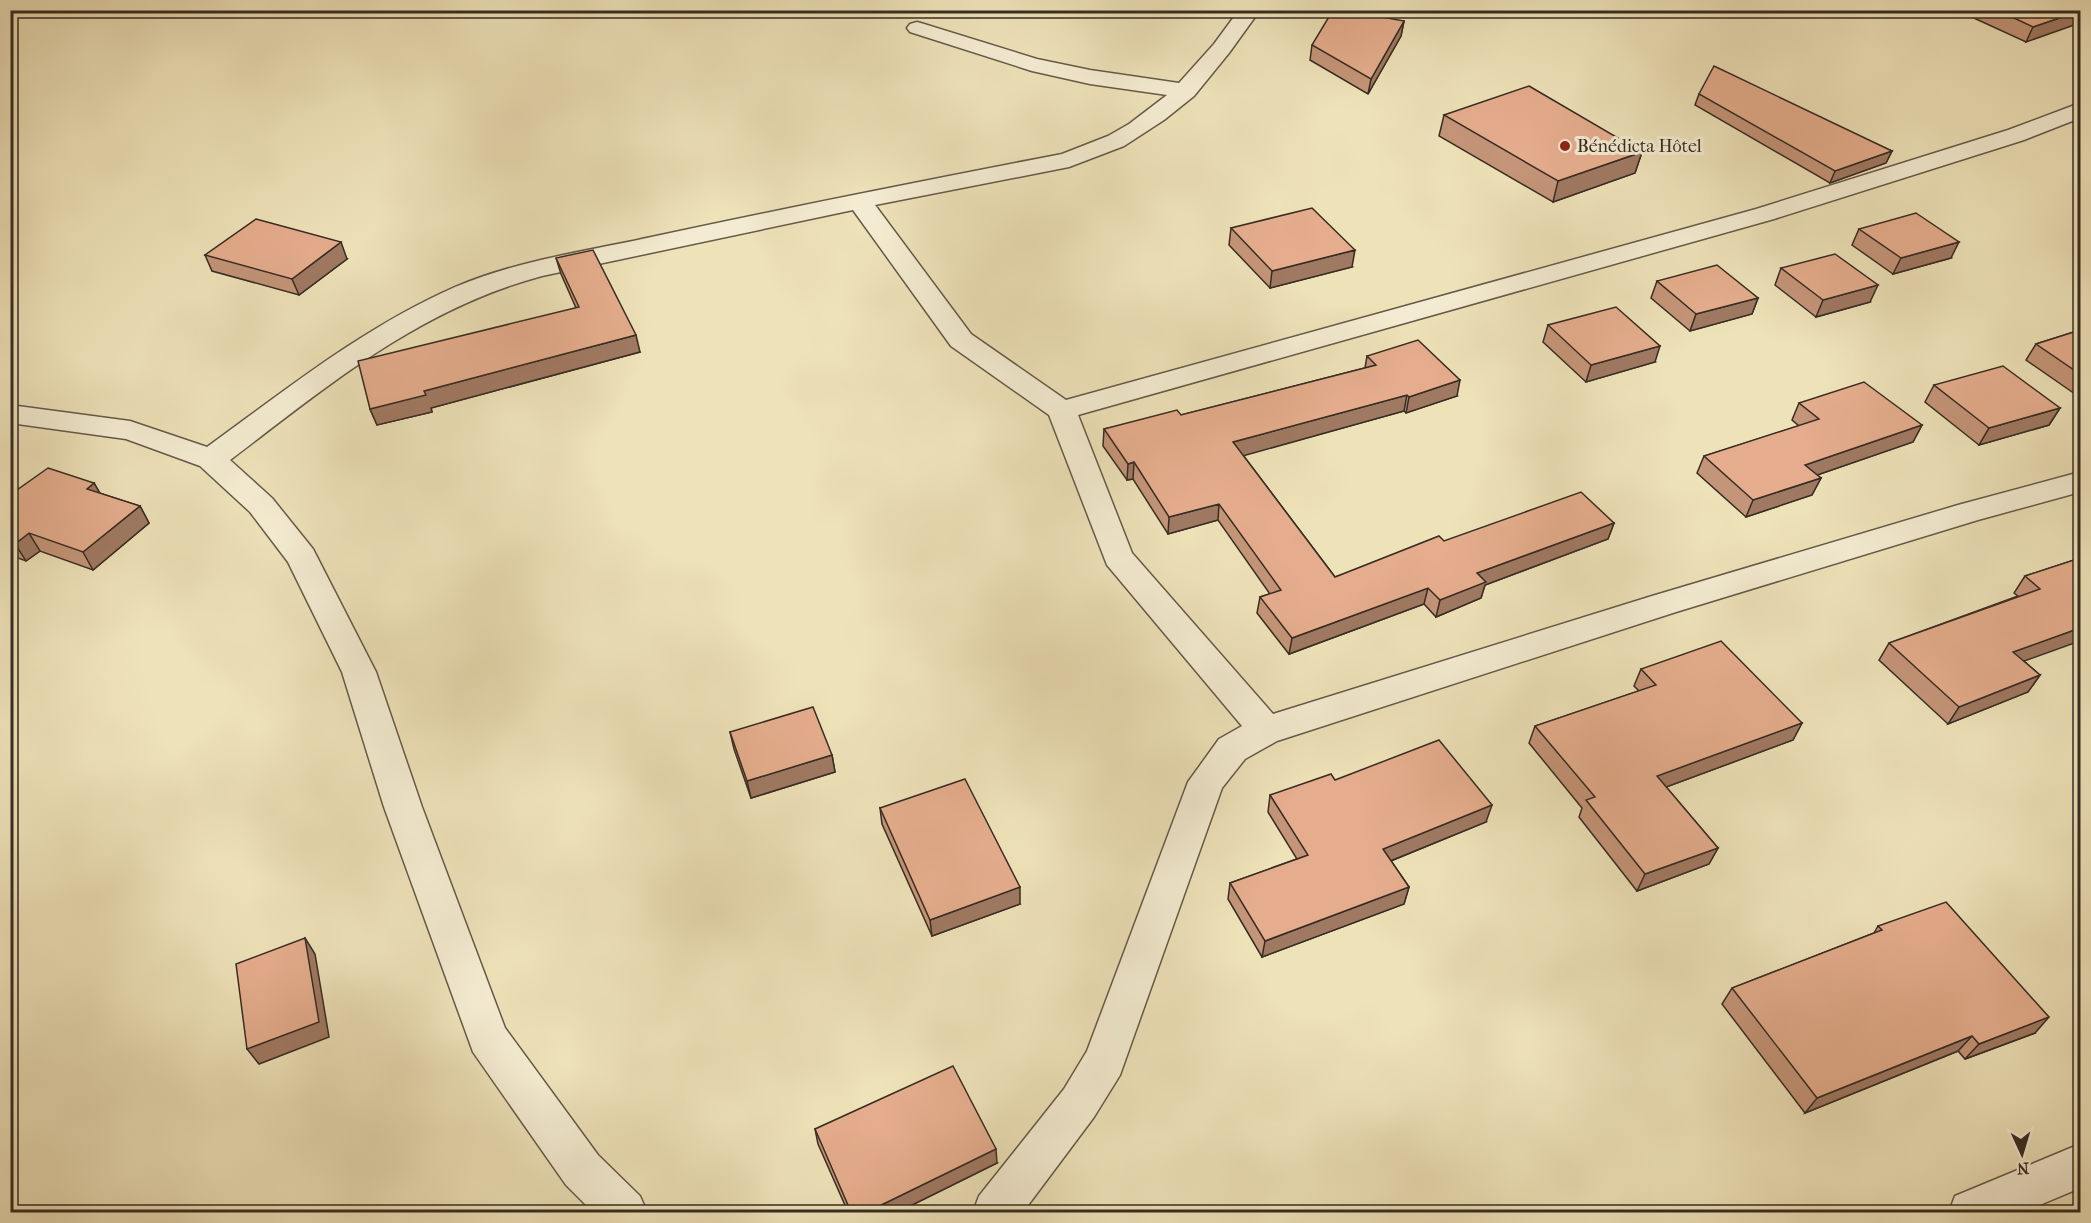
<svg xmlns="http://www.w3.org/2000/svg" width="2091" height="1223" font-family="'IM FELL French Canon',serif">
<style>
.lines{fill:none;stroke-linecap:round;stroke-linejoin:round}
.minor-casing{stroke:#655a48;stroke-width:3}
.minor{fill:#f4ecd2;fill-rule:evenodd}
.wall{fill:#c59579;stroke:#372c22;stroke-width:1.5}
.shaded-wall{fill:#a07963;stroke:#372c22;stroke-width:1.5}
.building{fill:#e5ad8d;stroke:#372c22;stroke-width:1.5}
.poi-dot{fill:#8f2418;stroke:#f4ecd2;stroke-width:2}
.labels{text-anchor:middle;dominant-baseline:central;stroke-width:6;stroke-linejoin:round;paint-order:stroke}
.far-poi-label{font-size:18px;fill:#372c22;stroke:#f4ecd2;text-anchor:start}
</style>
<rect width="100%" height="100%" fill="#eee2b9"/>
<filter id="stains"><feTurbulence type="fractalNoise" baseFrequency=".00333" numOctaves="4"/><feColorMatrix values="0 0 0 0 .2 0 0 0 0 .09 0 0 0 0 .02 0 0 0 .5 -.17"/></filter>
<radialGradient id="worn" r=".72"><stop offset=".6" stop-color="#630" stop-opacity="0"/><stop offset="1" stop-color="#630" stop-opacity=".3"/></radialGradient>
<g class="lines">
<g class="minor-casing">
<g id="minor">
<path d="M1239 10H1260L1229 53 1194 96 1164 120 1124 146 1069 167 875 205 971 334 1066 400 1756 209 2008 130 2080 103V118L2024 140 1774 219 1078 415 1132 553 1273 714 1652 596 1958 505 2080 472V492L1978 520 1676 612 1277 741 1245 759 1222 788 1120 1075 1094 1117 1023 1212H973L979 1196 1064 1089 1087 1051 1188 782 1219 739 1242 726 1107 565 1049 415 951 346 853 210 542 276C419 309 329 385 230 460L272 498 313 549 376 672 422 807 505 1028 598 1155 640 1196 647 1212H593L566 1185 473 1052 384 807 342 672 288 562 250 512 200 466 126 439 10 423V405L130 421 207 447C287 389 364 327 455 287 518 260 589 251 656 236 791 207 927 180 1062 154L1108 136 1129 124 1167 95 1090 84 1032 71 910 32 907 28 910 24 917 22 924 24 1037 59 1090 70 1179 83 1214 44Z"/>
<polygon points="2080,1144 2080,1188 2023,1212 1949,1212 1955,1196"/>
</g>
</g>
<use href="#minor" class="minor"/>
</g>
<g class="wall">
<polygon points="1964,10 2080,10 2026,42 1963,13"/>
<polygon points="1404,21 1401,36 1368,94 1310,60 1312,45"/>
<polygon points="1699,94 1892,151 1886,163 1830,183 1695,105"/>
<polygon points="1444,115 1642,152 1635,173 1553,202 1439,136"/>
<polygon points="1231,228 1352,267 1270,288 1229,245"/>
<polygon points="1859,229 1951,258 1893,274 1852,245"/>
<polygon points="205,255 347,259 299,295 212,271"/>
<polygon points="556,258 640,352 431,408 432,412 377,425 370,409 576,308 561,274"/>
<polygon points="1781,268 1870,302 1816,317 1775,285"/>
<polygon points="1657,281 1758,298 1752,314 1690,331 1651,298"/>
<polygon points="1548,325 1655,362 1586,382 1543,342"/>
<polygon points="2080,330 2080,392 2075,394 2026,360 2036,344"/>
<polygon points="1367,356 1457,396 1406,413 1404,411 1243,455 1335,577 1444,541 1614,523 1608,539 1485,585 1481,598 1436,617 1424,604 1289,654 1257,613 1260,597 1270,594 1218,520 1168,534 1133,479 1127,480 1103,446 1104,429 1181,415 1365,368"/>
<polygon points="1934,385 2060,408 2049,425 1979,445 1925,402"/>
<polygon points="1799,403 1922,425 1913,442 1817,475 1821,478 1812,495 1746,517 1697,473 1704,456 1799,426 1792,420"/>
<polygon points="94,483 99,493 140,506 149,523 93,570 40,551 26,561 10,555 10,495"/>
<polygon points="2080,558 2024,661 2040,675 2028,692 1948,724 1879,660 1889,643 2018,596 2014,593 2025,576"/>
<polygon points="1641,669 1802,723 1793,740 1666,787 1718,848 1709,864 1637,891 1579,817 1582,808 1529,743 1535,726 1639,691 1634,686"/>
<polygon points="730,732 832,755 835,772 751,798 734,749"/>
<polygon points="1335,780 1486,822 1391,861 1409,887 1404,904 1262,957 1228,899 1230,883 1297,859 1268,812 1270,795"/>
<polygon points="880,808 1020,904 932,936 882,824"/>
<polygon points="1878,926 2035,1033 1965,1059 1958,1051 1805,1113 1722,1004 1732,988 1874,933"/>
<polygon points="815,1129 997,1163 898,1212 848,1212 818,1144"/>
</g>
<g class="shaded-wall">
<polygon points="2080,11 2080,23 2026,42 2033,27"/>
<polygon points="1404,21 1401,36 1368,94 1371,79"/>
<polygon points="1892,151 1886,163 1830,183 1835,171"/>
<polygon points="1642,152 1635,173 1553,202 1558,181"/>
<polygon points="341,242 347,259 299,295 292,279"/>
<polygon points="1959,242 1951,258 1893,274 1901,258"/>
<polygon points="1355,250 1352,267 1270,288 1272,271"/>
<polygon points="1878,285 1870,302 1816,317 1823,300"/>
<polygon points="1758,298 1752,314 1690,331 1696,314"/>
<polygon points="636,335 640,352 431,408 432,412 377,425 370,409 424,391"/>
<polygon points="1660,346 1655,362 1586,382 1591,365"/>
<polygon points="1460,380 1457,396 1406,413 1409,397"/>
<polygon points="2080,384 2080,392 2075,394"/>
<polygon points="1407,395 1404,411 1232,459 1233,442"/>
<polygon points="2060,408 2049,425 1979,445 1989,428"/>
<polygon points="1922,425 1913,442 1797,482 1805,465"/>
<polygon points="1134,462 1133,479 1127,480 1128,464"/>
<polygon points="1821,478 1812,495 1746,517 1753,500"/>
<polygon points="94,483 104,500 87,489"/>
<polygon points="1219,504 1218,520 1168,534 1169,517"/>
<polygon points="140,506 149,523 93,570 83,552"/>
<polygon points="1614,523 1608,539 1485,585 1481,598 1436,617 1440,600 1477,573"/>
<polygon points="29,533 40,551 26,561 15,544"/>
<polygon points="1428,588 1424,604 1289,654 1292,638"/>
<polygon points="2080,628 2080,641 2002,669 2013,652"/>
<polygon points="2040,675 2028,692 1948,724 1959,707"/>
<polygon points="1802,723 1793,740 1650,793 1657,776"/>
<polygon points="832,755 835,772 751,798 747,781"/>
<polygon points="1492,805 1486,822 1378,866 1383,849"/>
<polygon points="1718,848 1709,864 1637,891 1645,874"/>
<polygon points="1020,887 1020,904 932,936 930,920"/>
<polygon points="1409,887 1404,904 1262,957 1265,941"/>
<polygon points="305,938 315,954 329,1037 259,1064 247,1049"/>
<polygon points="2049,1017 2035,1033 1965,1059 1979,1044"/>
<polygon points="1972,1036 1958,1051 1805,1113 1817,1098"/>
<polygon points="996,1149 997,1163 898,1212 867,1212"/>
</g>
<g class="building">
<polygon points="1333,10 1344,10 1404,21 1371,79 1312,45"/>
<polygon points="1997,10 2080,10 2080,11 2033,27"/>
<polygon points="1714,66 1892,151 1835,171 1699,94"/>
<polygon points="1529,86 1642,152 1558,181 1444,115"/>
<polygon points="1312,208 1355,250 1272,271 1231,228"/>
<polygon points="1916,213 1959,242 1901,258 1859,229"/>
<polygon points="256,219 341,242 292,279 205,255"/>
<polygon points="593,250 636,335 424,391 426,395 370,409 358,361 579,307 556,258"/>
<polygon points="1835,254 1878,285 1823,300 1781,268"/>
<polygon points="1717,265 1758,298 1696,314 1657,281"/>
<polygon points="1616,307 1660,346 1591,365 1548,325"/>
<polygon points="2080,330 2080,374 2036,344"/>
<polygon points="1418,340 1460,380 1409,397 1407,395 1233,442 1335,577 1439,536 1444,541 1581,492 1614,523 1477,573 1486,582 1440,600 1428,588 1292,638 1260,597 1281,590 1219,504 1169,517 1134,462 1128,464 1104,429 1177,410 1181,415 1376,365 1367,356"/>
<polygon points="2003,366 2060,408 1989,428 1934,385"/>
<polygon points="1864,382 1922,425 1805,465 1821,478 1753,500 1704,456 1819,419 1799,403"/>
<polygon points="48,468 94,483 87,489 140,506 83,552 29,533 15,544 10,542 10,495"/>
<polygon points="2080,558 2080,628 2013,652 2040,675 1959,707 1889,643 2040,589 2025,576"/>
<polygon points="1721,641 1802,723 1657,776 1718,848 1645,874 1586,800 1595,797 1535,726 1656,685 1641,669"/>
<polygon points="813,707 832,755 747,781 730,732"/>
<polygon points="1439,740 1492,805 1383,849 1409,887 1265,941 1230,883 1308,855 1270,795 1331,774 1335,780"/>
<polygon points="965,779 1020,887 930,920 880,808"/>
<polygon points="1946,902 2049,1017 1979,1044 1972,1036 1817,1098 1732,988 1882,930 1878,926"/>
<polygon points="305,938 319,1022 247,1049 236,964"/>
<polygon points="953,1066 996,1149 867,1212 851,1212 815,1129"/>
</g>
<circle class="poi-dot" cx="1565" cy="146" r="6"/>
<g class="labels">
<g class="far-poi-label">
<text x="1577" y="146">Bénédicta Hôtel</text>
</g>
</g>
<rect width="2091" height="1223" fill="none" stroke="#eee2b9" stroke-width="36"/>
<rect x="12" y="12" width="2067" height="1199" fill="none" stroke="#372c22" stroke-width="3"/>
<rect x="18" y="18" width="2055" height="1187" fill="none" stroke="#372c22" stroke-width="1.5"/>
<g transform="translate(2022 1154) rotate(176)" stroke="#f4ecd2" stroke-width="4.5" paint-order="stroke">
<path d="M0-4.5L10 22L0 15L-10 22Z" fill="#372c22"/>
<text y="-9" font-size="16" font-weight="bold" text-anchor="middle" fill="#372c22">N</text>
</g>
<rect width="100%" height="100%" filter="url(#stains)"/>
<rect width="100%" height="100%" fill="url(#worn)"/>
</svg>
